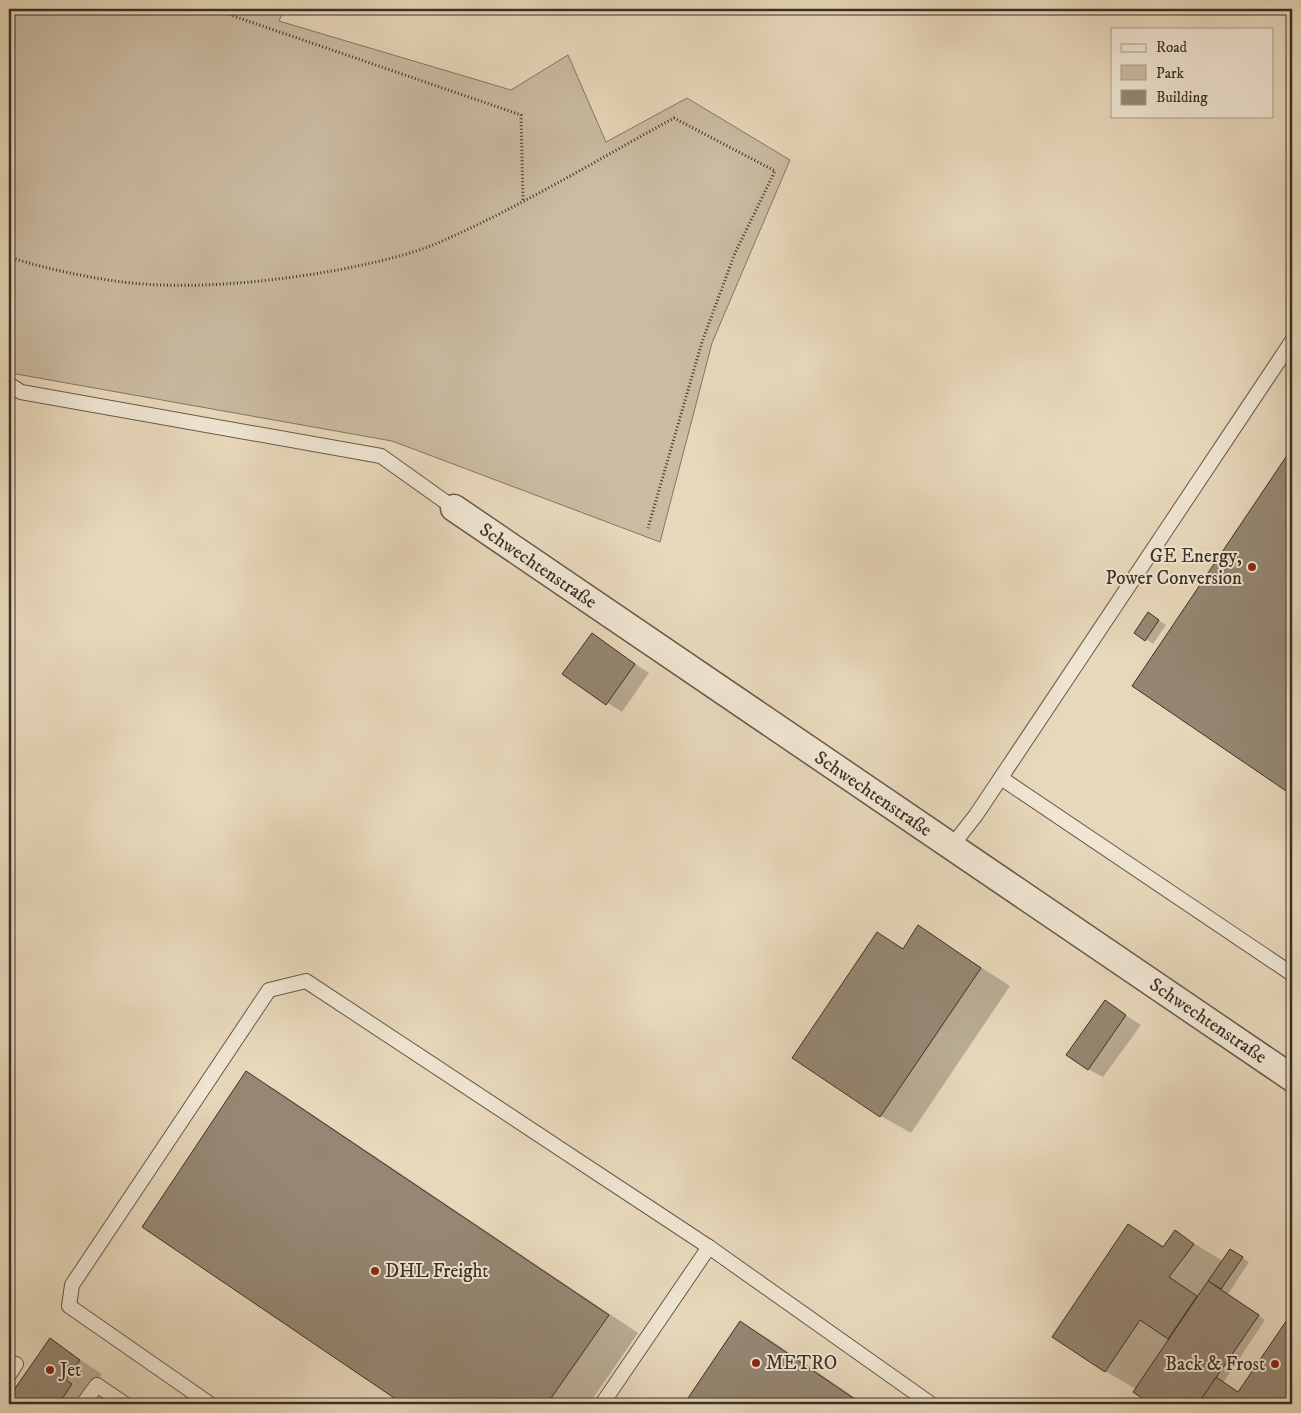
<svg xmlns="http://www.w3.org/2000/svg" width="1301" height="1413" font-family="'IM FELL DW Pica',serif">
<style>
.green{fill:#cbbba2;stroke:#837664}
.shadow{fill:#0003}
.building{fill:#958773;stroke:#3b3025}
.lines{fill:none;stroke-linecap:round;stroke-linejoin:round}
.lane-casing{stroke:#665a4a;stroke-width:16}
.street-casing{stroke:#665a4a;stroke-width:29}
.path{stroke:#3b3025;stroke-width:3;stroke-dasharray:1 2.5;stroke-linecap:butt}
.lane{stroke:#f0e6d3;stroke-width:14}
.street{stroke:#f0e6d3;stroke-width:26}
.poi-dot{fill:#8f2418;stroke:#f0e6d3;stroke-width:2}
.labels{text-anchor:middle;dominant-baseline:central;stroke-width:4;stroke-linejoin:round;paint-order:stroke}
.poi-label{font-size:19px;fill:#3b3025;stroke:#f0e6d3;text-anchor:start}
.street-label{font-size:19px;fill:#3b3025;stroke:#f0e6d3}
</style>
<rect width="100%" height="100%" fill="#e8d8bb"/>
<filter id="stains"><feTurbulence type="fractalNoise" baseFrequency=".004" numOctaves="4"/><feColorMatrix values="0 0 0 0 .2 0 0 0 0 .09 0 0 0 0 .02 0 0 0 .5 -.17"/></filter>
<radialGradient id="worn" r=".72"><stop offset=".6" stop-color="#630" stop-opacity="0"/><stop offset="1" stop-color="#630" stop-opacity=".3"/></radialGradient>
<polygon class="green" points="9,9 284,9 279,21 511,90 568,55 606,142 687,98 790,160 712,343 660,542 392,441 16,374 9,369"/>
<g class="shadow">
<polygon points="1292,449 1292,794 1133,686"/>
<polygon points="1155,618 1166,625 1153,644 1136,632"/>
<polygon points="592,635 649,673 622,712 564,674"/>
<polygon points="919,927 1010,986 911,1133 881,1116 878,934 904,949"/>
<polygon points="1105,1002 1141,1025 1103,1077 1088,1069"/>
<polygon points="246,1073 276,1090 638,1333 589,1404 405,1404 144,1227"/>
<polygon points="1129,1226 1165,1247 1175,1232 1223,1261 1237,1254 1249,1262 1228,1294 1265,1320 1223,1383 1239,1392 1291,1316 1292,1404 1153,1404 1134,1391 1136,1389 1105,1371"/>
<polygon points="741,1323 771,1340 864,1404 685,1404"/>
<polygon points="50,1340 102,1374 88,1394 90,1404 9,1404 9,1399"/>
</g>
<g class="building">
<polygon points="1292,448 1292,795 1132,686"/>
<polygon points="1148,612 1159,620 1145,641 1134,633"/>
<polygon points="592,633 635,664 606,705 562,674"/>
<polygon points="918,925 981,968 880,1117 792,1058 877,932 903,949"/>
<polygon points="1105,1000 1126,1015 1088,1070 1066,1055"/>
<polygon points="246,1071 609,1315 547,1404 403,1404 142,1227"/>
<polygon points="1128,1224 1163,1247 1175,1230 1194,1244 1169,1277 1197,1296 1168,1339 1140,1320 1105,1372 1052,1337"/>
<polygon points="1230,1249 1243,1257 1221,1289 1208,1281"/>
<polygon points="1208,1281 1259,1315 1198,1404 1151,1404 1133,1392"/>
<polygon points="1291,1314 1292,1404 1198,1404 1216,1377 1238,1392"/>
<polygon points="740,1321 862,1404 684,1404"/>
<polygon points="50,1338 80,1360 66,1380 72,1384 60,1402 56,1399 53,1404 9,1404 9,1397"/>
<polygon points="56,1399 60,1402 64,1404 53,1404"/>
</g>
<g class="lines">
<g class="lane-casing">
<g id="lane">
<polyline points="9,384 21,392 381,456 454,508"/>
<polyline points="1001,778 1292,974"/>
<polyline points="951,847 976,815 1292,341"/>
<polyline points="9,1375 16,1364"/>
<polyline points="83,1404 97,1385 125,1404"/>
<polyline points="210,1404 69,1306 72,1285 269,990 306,981 709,1247 931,1404"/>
<polyline points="602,1404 709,1247"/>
</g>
</g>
<g class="street-casing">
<polyline id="street" points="454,508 1292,1078"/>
</g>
<g class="path">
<polyline points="213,9 521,115 523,201"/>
<path d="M9 257C52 271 116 284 161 285 220 287 280 280 338 270 372 263 408 256 440 242 520 207 597 160 674 118L775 171 735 253 702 342 648 528"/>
</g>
<use href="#lane" class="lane"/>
<use href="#street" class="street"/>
</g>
<g class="poi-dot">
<circle cx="1252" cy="567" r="5"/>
<circle cx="375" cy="1271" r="5"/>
<circle cx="756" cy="1363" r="5"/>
<circle cx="1275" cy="1364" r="5"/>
<circle cx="50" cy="1370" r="5"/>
</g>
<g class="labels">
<g class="poi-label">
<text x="1242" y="556" text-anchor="end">GE Energy,<tspan x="1242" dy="22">Power Conversion</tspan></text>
<text x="385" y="1271">DHL Freight</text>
<text x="766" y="1363">METRO</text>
<text x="1265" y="1364" text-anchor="end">Back &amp; Frost</text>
<text x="60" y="1370">Jet</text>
</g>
<g class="street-label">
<text transform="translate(538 566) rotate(34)">Schwechtenstraße</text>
<text transform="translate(873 794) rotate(34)">Schwechtenstraße</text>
<text transform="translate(1208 1021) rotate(34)">Schwechtenstraße</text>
</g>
</g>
<rect width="1301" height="1413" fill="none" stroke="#e8d8bb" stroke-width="30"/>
<rect x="10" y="10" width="1281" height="1393" fill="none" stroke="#3b3025" stroke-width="2.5"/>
<rect x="15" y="15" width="1271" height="1383" fill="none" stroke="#3b3025"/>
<rect x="1111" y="28" width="162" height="90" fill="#f0e6d3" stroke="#a89d8d"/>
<rect x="1121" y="44" width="25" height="8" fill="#f0e6d3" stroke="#a89d8d"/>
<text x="1156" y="52" font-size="15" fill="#3b3025">Road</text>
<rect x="1121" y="65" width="25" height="15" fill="#cbbba2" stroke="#a89d8d"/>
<text x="1156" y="78" font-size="15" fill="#3b3025">Park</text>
<rect x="1121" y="90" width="25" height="15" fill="#958773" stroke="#a89d8d"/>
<text x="1156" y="102" font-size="15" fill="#3b3025">Building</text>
<rect width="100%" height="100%" filter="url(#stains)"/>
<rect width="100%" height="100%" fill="url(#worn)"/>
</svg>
